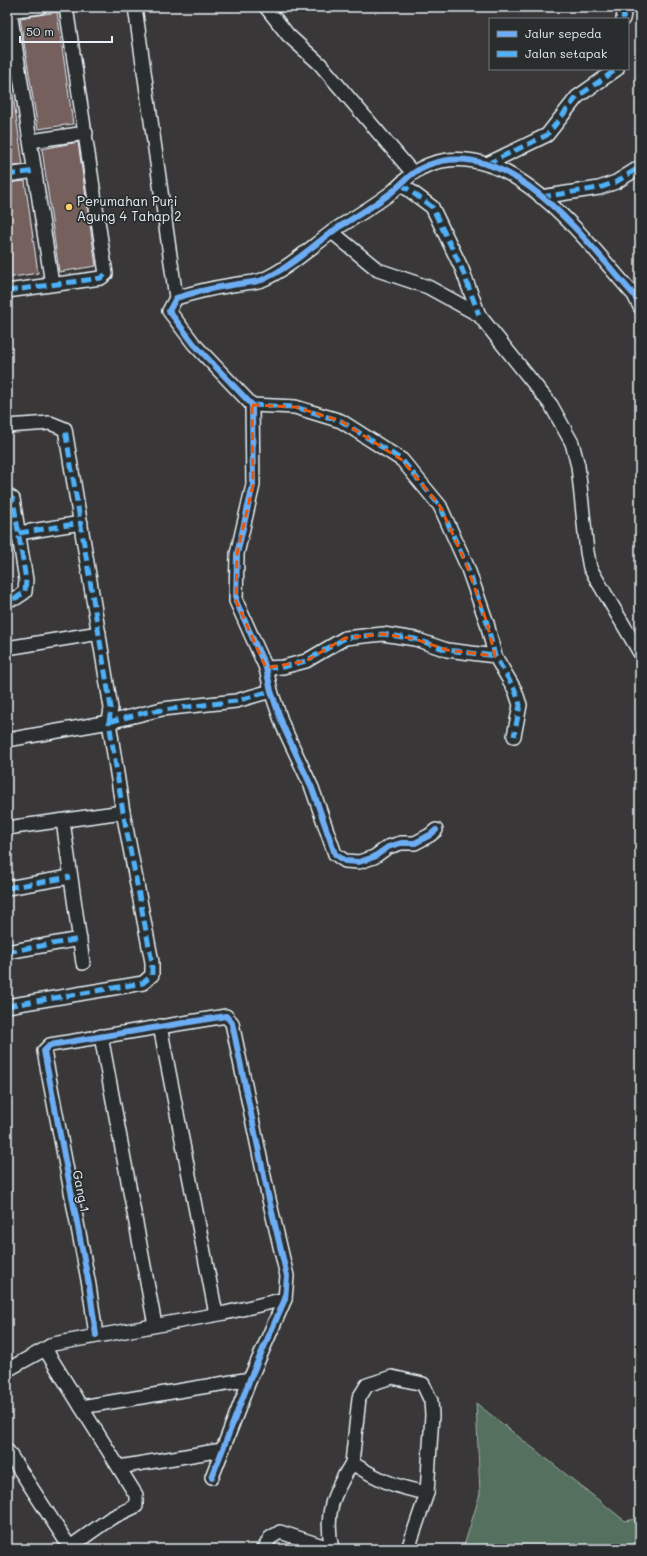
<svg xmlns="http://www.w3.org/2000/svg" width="647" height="1556" font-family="Mali,sans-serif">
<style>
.green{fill:#546f5e;stroke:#9eb0ab}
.building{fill:#74615d;stroke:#e8f1f8}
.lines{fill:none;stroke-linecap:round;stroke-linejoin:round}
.minor-casing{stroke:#e8f1f8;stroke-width:16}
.minor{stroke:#2a2d2e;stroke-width:13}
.quiet{stroke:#4fb1f8;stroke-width:5;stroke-dasharray:10 5;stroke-linecap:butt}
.cycleway-casing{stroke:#2a2d2e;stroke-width:8}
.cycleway{stroke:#6dadf4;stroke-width:6}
.marked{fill:none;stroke:#e8590c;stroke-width:3;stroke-dasharray:8 5;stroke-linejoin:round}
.poi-dot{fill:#ffd166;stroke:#2a2d2e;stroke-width:1.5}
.labels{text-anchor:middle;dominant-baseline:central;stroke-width:3.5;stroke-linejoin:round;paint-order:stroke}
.poi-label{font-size:13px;fill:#e8f1f8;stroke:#2a2d2e;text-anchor:start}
.street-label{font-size:13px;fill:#e8f1f8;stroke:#2a2d2e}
</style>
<rect width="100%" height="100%" fill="#393737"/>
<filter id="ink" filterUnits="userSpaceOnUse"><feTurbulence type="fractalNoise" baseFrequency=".025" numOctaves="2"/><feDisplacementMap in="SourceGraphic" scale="8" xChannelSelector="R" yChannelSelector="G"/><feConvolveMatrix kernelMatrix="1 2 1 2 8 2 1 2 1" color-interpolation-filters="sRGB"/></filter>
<g filter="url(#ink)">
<polygon class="green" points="476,1403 625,1521 640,1518 640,1549 463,1549 480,1494"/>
<g class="building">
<polygon points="57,12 73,124 38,129 20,18"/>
<polygon points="13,95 23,165 7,167 7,96"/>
<polygon points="78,142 96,266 59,272 42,149"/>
<polygon points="25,181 38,273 7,278 7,183"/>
</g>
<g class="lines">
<g class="minor-casing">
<g id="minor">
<polyline points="135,7 176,298"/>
<polyline points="266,7 288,35 320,64 412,172"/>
<polyline points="7,11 40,7"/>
<polyline points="10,11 52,284"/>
<polyline points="623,19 625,7"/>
<polyline points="31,141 86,133"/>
<polyline points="487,164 547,135 577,97 617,69"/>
<polyline points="7,175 35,171"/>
<polyline points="401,184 432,207 462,269 479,315"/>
<polyline points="541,197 599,188 616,182 640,167"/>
<polyline points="332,232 378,270 428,287 479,315 551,405 572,443 578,466 587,552 590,568 640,653"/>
<polyline points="7,291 101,278 106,274 66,7"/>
<polyline points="252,405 295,407 341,421 402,460 440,506 467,566 487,623 495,656 515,690 520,705 514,736"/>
<polyline points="7,426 50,423 65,429 111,708 109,722 123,812 152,962 152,975 143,983 7,1006"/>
<polyline points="7,495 13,499 26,580 25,592 16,598 7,599"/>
<polyline points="19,533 81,523"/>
<polyline points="7,648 99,633"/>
<polyline points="266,668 283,667 306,661 345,638 383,634 415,639 447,650 495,656"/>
<polyline points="7,740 109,722 162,709 236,701 271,691"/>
<polyline points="63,821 83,963"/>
<polyline points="7,828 123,812"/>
<path d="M436 830 430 835 415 843H401L388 847 374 857 359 862 345 861 335 854 312 788 283 726 271 691 266 668 236 601 237 554 253 485 252 405 194 344 169 311 176 298C195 292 213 288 232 285 241 283 253 283 262 280 290 268 314 244 339 227 357 216 375 205 392 192 404 182 412 171 428 165 511 134 586 242 634 295L640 307"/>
<polyline points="7,888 70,877"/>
<polyline points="7,952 80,939"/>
<polyline points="160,1026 216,1314"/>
<polyline points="101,1036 155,1325"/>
<polyline points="96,1335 89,1285 44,1051 50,1045 226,1016 232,1023 268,1195 287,1276 285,1299 250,1379 212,1477"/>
<polyline points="7,1370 45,1349"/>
<polyline points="81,1407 250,1379"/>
<polyline points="7,1450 71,1549"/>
<polyline points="352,1463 359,1398 367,1385 392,1377 423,1384 431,1401 432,1415 427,1493 408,1549"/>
<polyline points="119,1467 222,1450"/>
<polyline points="70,1547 111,1518 136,1506 136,1495 45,1349 53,1344 225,1313 285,1299"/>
<path d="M264 1549 270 1538 280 1532 332 1549C324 1513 333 1494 352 1463 379 1480 395 1487 427 1493"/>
</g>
</g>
<use href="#minor" class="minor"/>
<g class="quiet">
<polyline points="623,19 625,7"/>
<polyline points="487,164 547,135 577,97 617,69"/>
<polyline points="7,175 35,171"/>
<polyline points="401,184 432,207 462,269 479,315"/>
<polyline points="541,197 599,188 616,182 640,167"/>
<polyline points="7,291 101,278 106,274"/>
<polyline points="252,405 295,407 341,421 402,460 440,506 467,566 487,623 495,656 515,690 520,705 514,736"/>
<polyline points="7,495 13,499 26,580 25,592 16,598 7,599"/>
<polyline points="19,533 81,523"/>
<polyline points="266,668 283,667 306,661 345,638 383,634 415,639 447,650 495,656"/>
<polyline points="109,722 147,712 236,701 271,691"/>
<polyline points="7,888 70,877"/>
<polyline points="7,952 80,939"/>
<polyline points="7,1006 143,983 152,975 152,962 123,812 109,722 111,708 65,429"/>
</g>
<g class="cycleway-casing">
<g id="cycleway">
<path d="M436 830 430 835 415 843H401L388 847 374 857 359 862 345 861 335 854 312 788 283 726 271 691 266 668 236 601 237 554 253 485 252 405 194 344 169 311 176 298C195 292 213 288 232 285 241 283 253 283 262 280 290 268 314 244 339 227 357 216 375 205 392 192 404 182 412 171 428 165 511 134 586 242 634 295L640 307"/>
<polyline points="96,1335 89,1285 44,1051 50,1045 226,1016 232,1023 268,1195 287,1276 285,1299 250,1379 212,1477"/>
</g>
</g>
<use href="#cycleway" class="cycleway"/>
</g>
</g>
<path class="marked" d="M252 405 295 407 341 421 402 460 440 506 467 566 487 623 495 656 447 650 415 639 383 634 345 638 306 661 266 668 236 601 237 554 253 485Z"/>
<circle class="poi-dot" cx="69" cy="207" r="4"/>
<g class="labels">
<g class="poi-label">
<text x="77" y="200">Perumahan Puri<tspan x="77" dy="15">Agung 4 Tahap 2</tspan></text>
</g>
<g class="street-label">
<text transform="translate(82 1191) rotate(79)">Gang 1</text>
</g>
</g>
<rect width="647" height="1556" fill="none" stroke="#2a2d2e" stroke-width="24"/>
<rect x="12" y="12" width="623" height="1532" fill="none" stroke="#e8f1f8" stroke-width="1.5" filter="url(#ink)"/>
<rect x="489" y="18" width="140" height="52" fill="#2a2d2e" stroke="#767b7f"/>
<rect x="497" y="31" width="20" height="6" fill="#6dadf4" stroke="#767b7f"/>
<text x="525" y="38" font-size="12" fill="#e8f1f8">Jalur sepeda</text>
<rect x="497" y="51" width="20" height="6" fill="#4fb1f8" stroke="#767b7f"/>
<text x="525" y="58" font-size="12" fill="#e8f1f8">Jalan setapak</text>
<path d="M20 36v6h92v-6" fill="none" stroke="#e8f1f8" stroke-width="2"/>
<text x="26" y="36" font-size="12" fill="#e8f1f8" stroke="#2a2d2e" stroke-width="3" paint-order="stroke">50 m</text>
</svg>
